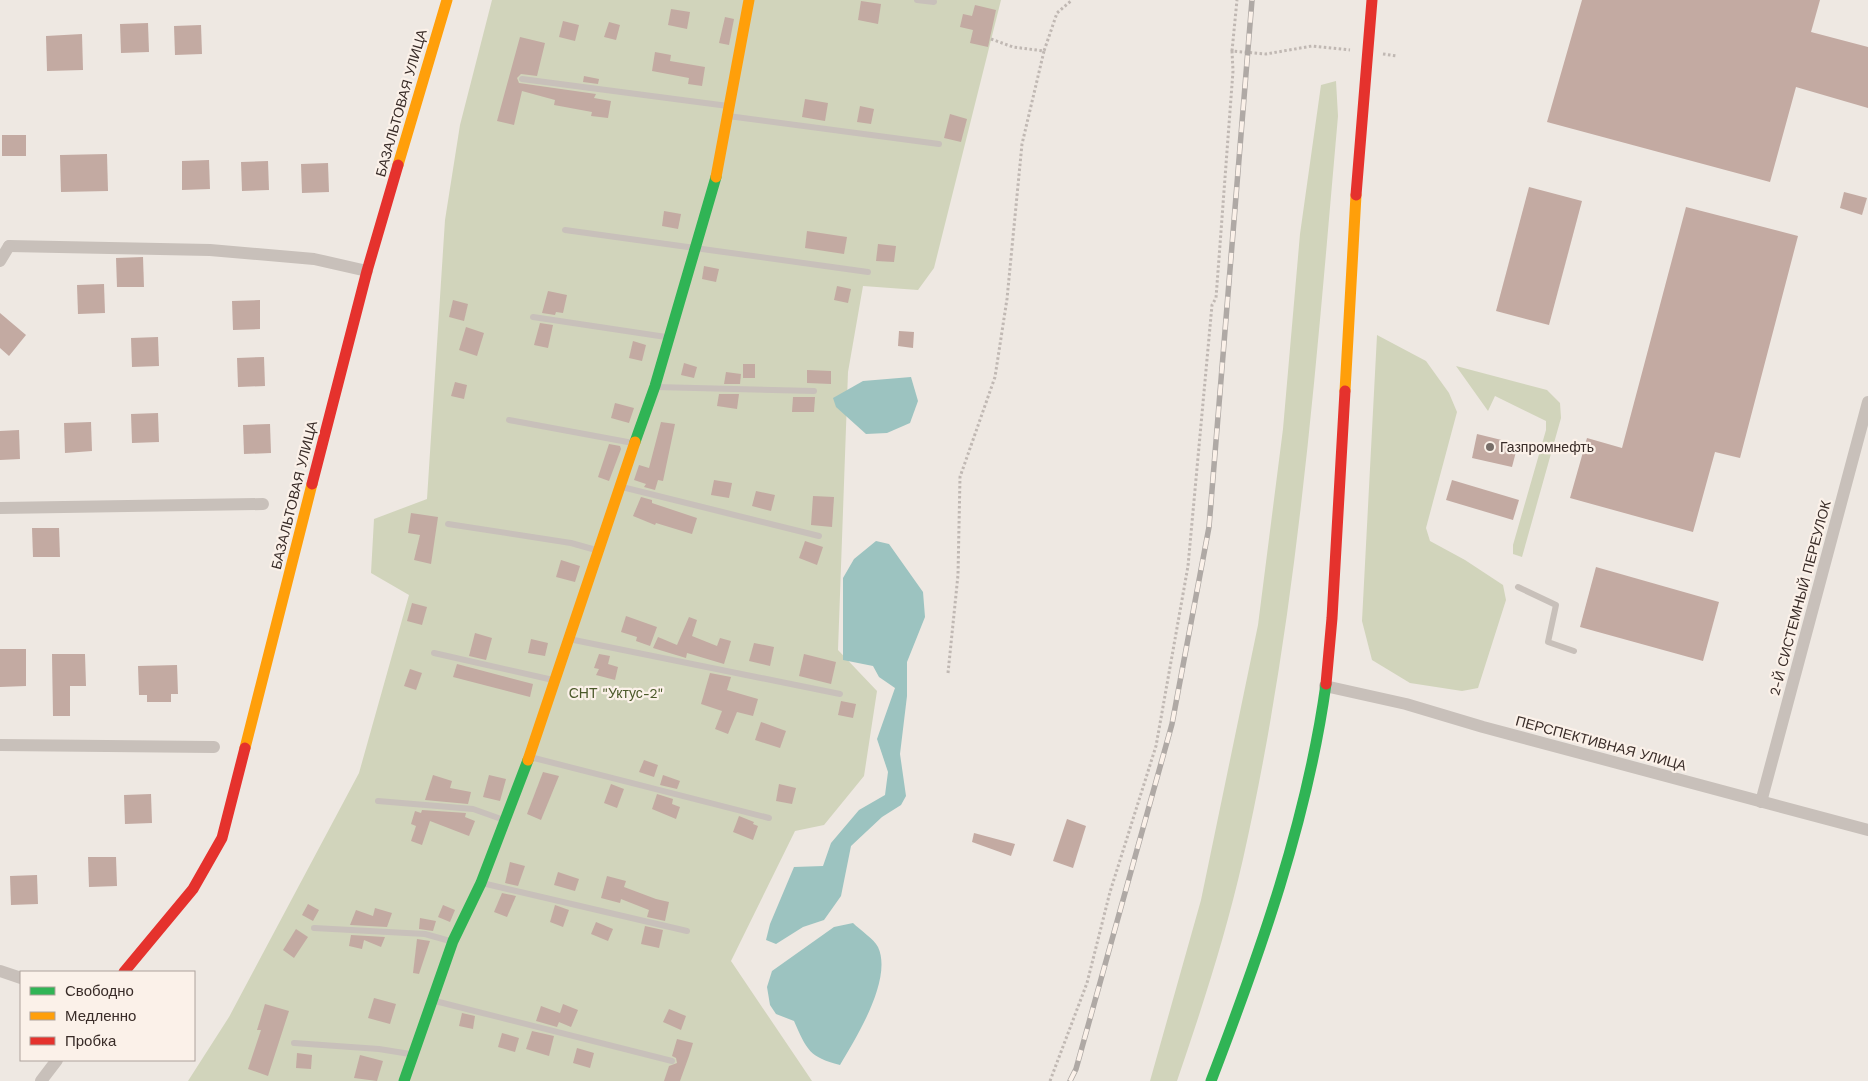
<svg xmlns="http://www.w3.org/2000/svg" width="1868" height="1081" font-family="'Work Sans',sans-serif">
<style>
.green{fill:#d1d4bb}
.water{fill:#9cc3c0}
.building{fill:#c3aaa2}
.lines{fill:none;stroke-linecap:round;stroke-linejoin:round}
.path{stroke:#c0b8b3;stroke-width:3;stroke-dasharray:2.5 2.5;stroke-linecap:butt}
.lane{stroke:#c8c0ba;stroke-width:6}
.street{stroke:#c8c0ba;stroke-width:12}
.fast{stroke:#30b455;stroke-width:11}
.slow{stroke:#ff9f0a;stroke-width:11}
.jam{stroke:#e5322d;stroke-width:11}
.rail-casing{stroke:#afa9a5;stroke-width:5.5}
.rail{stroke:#fbf1e9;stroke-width:4;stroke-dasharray:11;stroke-linecap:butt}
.poi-dot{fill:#786e69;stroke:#fbf1e9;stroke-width:2}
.labels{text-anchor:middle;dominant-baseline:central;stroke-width:4.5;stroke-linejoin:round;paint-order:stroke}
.street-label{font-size:14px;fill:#392c28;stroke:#fbf1e9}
.poi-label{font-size:14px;fill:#392c28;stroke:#fbf1e9;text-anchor:start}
.park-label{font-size:14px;fill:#4b592a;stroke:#fbf1e9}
</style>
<rect width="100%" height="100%" fill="#eee8e2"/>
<g class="green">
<polygon points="492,0 1001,0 934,268 918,290 863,286 848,372 838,650 877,691 864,776 824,825 795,831 731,961 812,1081 188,1081 229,1017 359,773 409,595 371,573 374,519 427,499 445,220 460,125"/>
<path d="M1336 81 1338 116C1316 364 1298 615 1243 859 1226 934 1202 1008 1177 1081H1150L1201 900 1258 625 1283 429 1300 234 1321 85Z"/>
<polygon points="1377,335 1426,361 1449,393 1457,412 1426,528 1430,541 1465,560 1503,585 1506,600 1478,688 1462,691 1410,683 1372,660 1362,621"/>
<polygon points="1456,366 1547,390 1560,403 1561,418 1522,557 1513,554 1513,545 1546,430 1546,421 1495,396 1488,411"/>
</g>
<g class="water">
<polygon points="911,377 918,401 910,423 887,433 866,434 836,407 833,398 863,381"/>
<polygon points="876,541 889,544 923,592 925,617 907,662 907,696 900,754 906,796 901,805 882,817 851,846 841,896 824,920 803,927 776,944 766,940 770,924 794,867 823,866 831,843 859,810 885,795 888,772 877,739 895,688 879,677 873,666 843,660 843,578 854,559"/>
<path d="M853 923C860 930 874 939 878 947 893 979 856 1038 840 1065 809 1057 807 1050 794 1021L776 1014 770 1005 767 987 772 971 834 927Z"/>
</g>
<g class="building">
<polygon points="1582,0 1820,0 1811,32 1868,47 1868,108 1796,87 1770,182 1547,122"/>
<polygon points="861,1 881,4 878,24 858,20"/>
<polygon points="975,5 996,10 988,47 970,43 973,30 960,27 963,14 972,16"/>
<polygon points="671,9 690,12 687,29 668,25"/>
<polygon points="725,17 734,19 729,45 719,43"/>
<polygon points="563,21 579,25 575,41 559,37"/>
<polygon points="609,22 620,25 616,40 604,37"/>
<polygon points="148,23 149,52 121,53 120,24"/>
<polygon points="201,25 202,54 175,55 174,26"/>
<polygon points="82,34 83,70 47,71 46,36"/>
<polygon points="520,37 545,43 537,76 521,74 517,78 519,83 596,94 594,98 611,101 608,118 591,116 592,112 554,105 555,100 522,91 514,125 497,121"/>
<polygon points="655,52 671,55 670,61 705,67 702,86 688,84 689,78 652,71"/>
<polygon points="584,76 599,79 598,84 583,82"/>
<polygon points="805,99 828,103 825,121 802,117"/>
<polygon points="860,106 874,109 871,124 857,122"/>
<polygon points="950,114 967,119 961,142 944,138"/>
<rect x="2" y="135" width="24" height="21"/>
<polygon points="107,154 108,191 61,192 60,155"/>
<polygon points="209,160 210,189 182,190 182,161"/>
<polygon points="268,161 269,190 242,191 241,162"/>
<polygon points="328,163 329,192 302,193 301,164"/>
<polygon points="1529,187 1582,201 1549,325 1496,311"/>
<polygon points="1844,192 1867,198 1862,215 1840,208"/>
<polygon points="1686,207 1798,236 1740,458 1715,452 1693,532 1570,498 1587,438 1622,448"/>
<polygon points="664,211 681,214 678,229 662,226"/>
<polygon points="807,231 847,237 844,254 805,248"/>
<polygon points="878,244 896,246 894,262 876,261"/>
<polygon points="143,257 144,287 117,287 116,258"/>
<polygon points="704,266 719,269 716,282 702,279"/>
<polygon points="104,284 105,313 78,314 77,285"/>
<polygon points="837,286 851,289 848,303 834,300"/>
<polygon points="548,291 567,295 563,313 556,312 555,315 542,313"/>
<polygon points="260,300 260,329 233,330 232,301"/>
<polygon points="453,300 468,304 464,321 449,317"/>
<polygon points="0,313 26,335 9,356 0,348"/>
<polygon points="540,323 553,325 548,348 534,345"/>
<polygon points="466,327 484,333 477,356 459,350"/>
<polygon points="899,331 914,332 913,348 898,346"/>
<polygon points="158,337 159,366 132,367 131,338"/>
<polygon points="633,341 646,345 642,361 629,358"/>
<polygon points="264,357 265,386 238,387 237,358"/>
<polygon points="684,363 697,367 694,378 681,375"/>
<rect x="743" y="364" width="12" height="14"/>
<polygon points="807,370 831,371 831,384 807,383"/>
<polygon points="726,372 741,374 740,384 724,384"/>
<polygon points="455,382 467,385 464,399 451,396"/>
<polygon points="719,394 739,394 737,409 717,406"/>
<polygon points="793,397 815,397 814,412 792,412"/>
<polygon points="615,403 634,408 629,423 611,418"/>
<polygon points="158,413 159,442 132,443 131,414"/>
<polygon points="91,422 92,451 65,453 64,423"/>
<polygon points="661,422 675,424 663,481 658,480 655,490 644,487 646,484 634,480 639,465 649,468"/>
<polygon points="270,424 271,453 244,454 243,425"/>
<polygon points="19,430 20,459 0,460 0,431"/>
<polygon points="1477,434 1518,444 1512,467 1472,458"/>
<polygon points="609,444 620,446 621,449 609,481 598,477"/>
<polygon points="714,480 732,483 729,498 711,495"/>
<polygon points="1452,480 1519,500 1513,520 1446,500"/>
<polygon points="756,491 775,495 771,511 752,506"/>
<polygon points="813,496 834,497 832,527 811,525"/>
<polygon points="641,497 652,500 652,503 697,518 692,534 656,523 655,525 633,516"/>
<polygon points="411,513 438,517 431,564 414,560 420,535 408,533"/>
<polygon points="32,528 59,528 60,557 33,557"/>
<polygon points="805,541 823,547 817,565 799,558"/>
<polygon points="561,560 580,566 575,582 556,577"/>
<polygon points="1596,567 1719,602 1703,661 1580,627"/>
<polygon points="412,603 427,607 422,625 407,621"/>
<polygon points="626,616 657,627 650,646 636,641 637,637 621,632"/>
<polygon points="689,617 697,620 692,636 717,646 720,638 731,641 724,664 687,653 686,658 653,648 658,637 677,645"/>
<polygon points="475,633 492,638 486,660 469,656"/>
<polygon points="531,639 548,643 545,656 528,653"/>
<polygon points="754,643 774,647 770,666 749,661"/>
<polygon points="0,649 26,649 26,686 0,687"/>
<polygon points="52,654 85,654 86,686 70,686 70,716 53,716"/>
<polygon points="599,654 610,656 608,664 618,667 615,680 596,675 599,669 594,668"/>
<polygon points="804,654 836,662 831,684 799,676"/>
<polygon points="457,664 533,684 530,697 453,677"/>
<polygon points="177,665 178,694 171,694 171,702 147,702 147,695 139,695 138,666"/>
<polygon points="410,669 422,673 416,690 404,686"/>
<polygon points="710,673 731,677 727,690 758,699 753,716 737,712 728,734 715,729 722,711 701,704"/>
<polygon points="841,701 856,704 853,718 838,715"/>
<polygon points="761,722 786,731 780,748 755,740"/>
<polygon points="644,760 658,765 654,777 639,772"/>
<polygon points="543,772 559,776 541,820 527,814"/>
<polygon points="433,775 452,781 450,788 471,792 468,804 425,800"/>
<polygon points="489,775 506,779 500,801 483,797"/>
<polygon points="663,775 680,781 677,789 660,785"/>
<polygon points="611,784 624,789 617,808 604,803"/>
<polygon points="779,784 796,788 792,804 776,801"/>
<polygon points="151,794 152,823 125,824 124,795"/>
<polygon points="657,794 673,799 672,804 680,807 676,819 652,809"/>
<polygon points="422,810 466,813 465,817 475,821 469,836 430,821 422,845 411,841 416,826 411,824 415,811 421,813"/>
<polygon points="739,816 754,822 753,824 758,826 753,840 733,832"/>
<polygon points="1067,819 1086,826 1073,868 1053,861"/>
<polygon points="974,833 1015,844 1011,856 972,842"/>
<polygon points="88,857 116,857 117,886 89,887"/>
<polygon points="510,862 525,866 518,886 505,883"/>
<polygon points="558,872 579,879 575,891 554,885"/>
<polygon points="37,875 38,904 11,905 10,876"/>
<polygon points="607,876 626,881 624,887 656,899 669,902 665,921 647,917 649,910 621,899 620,903 601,898"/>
<polygon points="502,893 516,896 507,917 494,912"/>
<polygon points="308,904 319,910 313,921 302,915"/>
<polygon points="443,905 455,910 450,922 438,917"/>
<polygon points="555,905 569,910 563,927 550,922"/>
<polygon points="375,908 392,913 387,927 350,925 356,910 373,916"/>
<polygon points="420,918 436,921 433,931 419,929"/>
<polygon points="596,922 613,929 608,941 591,934"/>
<polygon points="645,926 663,930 659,948 641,944"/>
<polygon points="296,929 308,937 294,958 283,950"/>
<polygon points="351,935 385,937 381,947 364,940 362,949 349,946"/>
<polygon points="417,939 430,941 419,974 413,973"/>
<polygon points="374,998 396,1004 390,1024 368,1018"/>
<polygon points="265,1004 289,1011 268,1076 248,1069 261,1030 257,1030"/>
<polygon points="563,1004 578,1010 571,1027 559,1022 557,1027 536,1021 541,1006 560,1013"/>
<polygon points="669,1009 686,1016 681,1030 663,1022"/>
<polygon points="462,1013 475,1016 473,1029 459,1026"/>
<polygon points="532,1031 554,1036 549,1056 526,1049"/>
<polygon points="502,1033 519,1038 515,1052 498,1047"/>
<polygon points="677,1039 693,1043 689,1056 680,1081 664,1081 669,1066 677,1063 676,1058 672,1056"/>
<polygon points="577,1048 594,1053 590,1068 573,1063"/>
<polygon points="297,1053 312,1055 311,1069 296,1068"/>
<polygon points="360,1055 383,1061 377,1081 354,1078"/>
</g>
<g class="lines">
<g class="path">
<polyline points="991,39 1013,47 1044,51 1057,13 1072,0"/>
<polyline points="1232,51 1237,0"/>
<polyline points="1383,54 1397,56"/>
<polyline points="948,673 958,575 960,477 995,377 1007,299 1022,144 1044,51"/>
<polyline points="1050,1081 1087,983 1110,892 1156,746 1188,566 1212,305 1216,298 1233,71 1232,51 1266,54 1312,46 1350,50"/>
</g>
<g class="lane">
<polyline points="917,0 934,2"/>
<polyline points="522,79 728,106"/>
<polyline points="728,116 939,144"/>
<polyline points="565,230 868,272"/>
<polyline points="533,317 666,337"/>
<polyline points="656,387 814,391"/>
<polyline points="509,420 633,443"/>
<polyline points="622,487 819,536"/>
<polyline points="448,524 571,543 596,550"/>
<polyline points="1518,587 1556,605 1548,642 1574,651"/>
<polyline points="569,639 840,694"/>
<polyline points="434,653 553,680"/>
<polyline points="530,757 769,818"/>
<polyline points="378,801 473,809 504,820"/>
<polyline points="482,883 687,931"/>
<polyline points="314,928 425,934 450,941"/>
<polyline points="435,1001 672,1061"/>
<polyline points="294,1043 379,1049 410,1054"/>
</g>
<g class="street">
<polyline points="9,246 210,250 314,259 367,271"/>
<polyline points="0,261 9,246"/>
<polyline points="0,508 263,504"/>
<polyline points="1325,686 1406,704 1483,727 1868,830"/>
<polyline points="0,745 214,747"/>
<polyline points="1761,802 1868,402"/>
<polyline points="0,971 21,978"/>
<polyline points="41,1081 57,1060"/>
</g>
<g class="fast">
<polyline points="635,442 655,386 716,177"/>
<polyline points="404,1081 453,941 481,883 528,760"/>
<path d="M1211 1081C1260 953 1307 821 1326 684"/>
</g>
<g class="slow">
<polyline points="398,165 447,0"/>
<polyline points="716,177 749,0"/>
<polyline points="1345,391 1356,195"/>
<polyline points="245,748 312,484"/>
<polyline points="528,760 635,442"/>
</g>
<g class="jam">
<polyline points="1356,195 1372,0"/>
<polyline points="312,484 367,271 398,165"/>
<polyline points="1326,684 1332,618 1345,391"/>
<polyline points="124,972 193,889 222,838 245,748"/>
</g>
<g class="rail-casing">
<polyline id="rail" points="1070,1081 1076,1069 1172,724 1209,527 1252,0"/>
</g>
<use href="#rail" class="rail"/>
</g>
<circle class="poi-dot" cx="1490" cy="447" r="5"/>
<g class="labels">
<g class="street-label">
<text transform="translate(401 103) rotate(-74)">БАЗАЛЬТОВАЯ УЛИЦА</text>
<text transform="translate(294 495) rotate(-76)">БАЗАЛЬТОВАЯ УЛИЦА</text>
<text transform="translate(1800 598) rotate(-75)">2-Й СИСТЕМНЫЙ ПЕРЕУЛОК</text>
<text transform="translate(1601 743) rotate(15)">ПЕРСПЕКТИВНАЯ УЛИЦА</text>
</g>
<g class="poi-label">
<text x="1500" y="447">Газпромнефть</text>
</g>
<g class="park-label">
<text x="616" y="693">СНТ "Уктус-2"</text>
</g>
</g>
<rect x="20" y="971" width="175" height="90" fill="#fbf1e9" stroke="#ada29c"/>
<rect x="30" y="987" width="25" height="8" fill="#30b455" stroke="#ada29c"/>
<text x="65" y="996" font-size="15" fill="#392c28">Свободно</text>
<rect x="30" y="1012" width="25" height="8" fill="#ff9f0a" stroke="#ada29c"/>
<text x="65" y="1021" font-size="15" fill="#392c28">Медленно</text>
<rect x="30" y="1037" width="25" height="8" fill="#e5322d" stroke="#ada29c"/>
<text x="65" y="1046" font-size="15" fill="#392c28">Пробка</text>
</svg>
